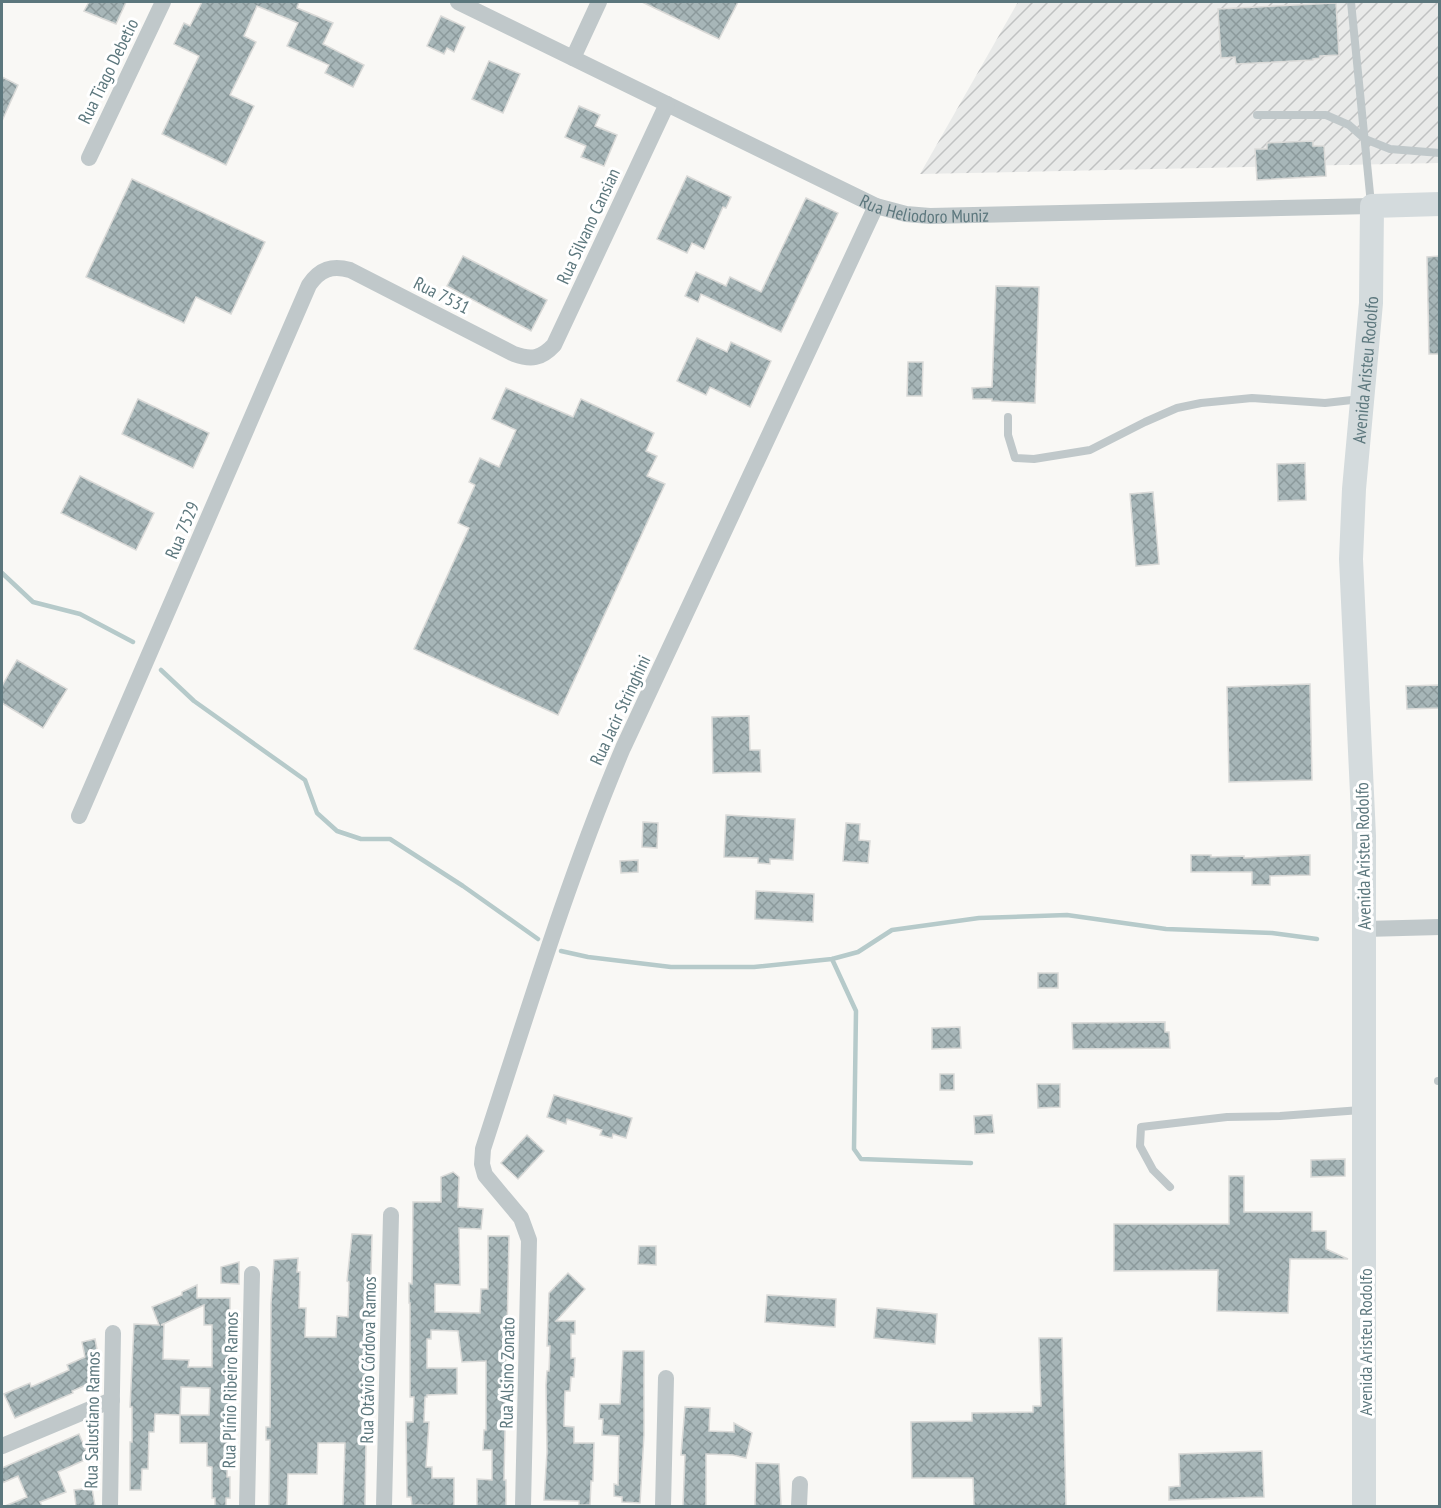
<svg xmlns="http://www.w3.org/2000/svg" width="1441" height="1508" font-family="'PT Sans Narrow',sans-serif">
<style>
.industrial{fill:url(#industrial-furrows)}
.lines{fill:none;stroke-linecap:round;stroke-linejoin:round}
.stream{stroke:#b6caca;stroke-width:4.5}
.building{fill:url(#building-cross-hatch);stroke:#dadad8;stroke-width:1.5;fill-rule:evenodd}
.lane{stroke:#c0c8ca;stroke-width:8}
.street{stroke:#c0c8ca;stroke-width:16}
.secondary{stroke:#d4dbdd;stroke-width:24}
.labels{text-anchor:middle;dominant-baseline:central;stroke-width:6;stroke-linejoin:round;paint-order:stroke}
.street-label{font-size:18px;fill:#5c777d;stroke:#fff}
</style>
<defs>
<pattern id="industrial-furrows" width="10" height="10" patternUnits="userSpaceOnUse" patternTransform="scale(1.5)"><rect width="10" height="10" fill="#e9eae9"/><path d="M-1 1l2-2M0 10L10 0M9 11l2-2" fill="none" stroke="#c0c2c2"/></pattern>
<pattern id="building-cross-hatch" width="8" height="8" patternUnits="userSpaceOnUse" patternTransform="scale(1.5)"><rect width="8" height="8" fill="#a7b6b8"/><path d="M0 0l8 8M0 8l8-8" fill="none" stroke="#8b999b"/></pattern>
</defs>
<rect width="100%" height="100%" fill="#f9f8f5"/>
<polygon class="industrial" points="1018,2 1439,2 1439,163 920,174"/>
<g class="lines">
<g class="stream">
<polyline points="2,573 33,602 80,614 133,642"/>
<polyline points="161,670 194,701 305,780 317,813 337,831 361,839 390,839 463,886 538,939"/>
<polyline points="561,951 588,957 671,967 754,967 832,959 858,952 892,930 979,918 1067,915 1166,929 1272,933 1317,939"/>
<polyline points="832,959 856,1011 854,1149 861,1159 971,1163"/>
</g>
</g>
<g class="building">
<polygon points="89,2 126,2 116,24 84,11"/>
<polygon points="202,2 299,2 297,8 333,23 323,44 364,65 353,87 325,73 329,65 287,46 298,23 257,6 244,36 256,42 230,95 254,106 226,165 162,134 199,56 174,44 184,23 190,26"/>
<polygon points="642,2 738,2 719,39"/>
<polygon points="1336,3 1339,55 1320,56 1320,58 1313,59 1313,60 1236,64 1235,57 1221,58 1218,9"/>
<polygon points="441,16 465,27 454,52 447,48 444,54 427,46"/>
<polygon points="489,61 520,74 503,113 472,99"/>
<polygon points="2,77 18,85 2,121"/>
<polygon points="579,106 600,115 595,126 617,135 604,166 581,157 586,146 565,137"/>
<polygon points="1313,141 1313,146 1324,146 1326,176 1257,180 1255,149 1267,149 1267,143"/>
<polygon points="687,176 731,197 726,208 723,207 704,249 692,243 687,253 657,239"/>
<polygon points="132,179 265,242 231,314 196,297 184,323 86,277"/>
<polygon points="806,198 838,213 781,332 701,294 698,302 685,296 696,272 726,286 730,277 761,292"/>
<polygon points="463,256 547,300 531,331 447,286"/>
<polygon points="1440,256 1440,354 1429,354 1427,257"/>
<polygon points="996,286 1039,287 1035,403 992,401 992,399 973,399 972,388 992,387"/>
<polygon points="697,338 727,352 731,342 771,361 750,407 710,387 706,395 677,381"/>
<polygon points="908,362 923,362 922,396 907,396"/>
<polygon points="506,388 573,417 581,399 654,433 646,451 657,456 647,476 665,484 558,715 414,649 469,528 458,523 475,485 469,482 480,458 499,467 516,430 492,419"/>
<polygon points="138,399 209,433 193,468 122,434"/>
<polygon points="1305,463 1306,500 1278,501 1277,464"/>
<polygon points="80,476 154,513 136,550 61,513"/>
<polygon points="1153,492 1159,564 1136,566 1130,494"/>
<polygon points="17,660 67,689 43,728 2,703 2,686"/>
<polygon points="1310,684 1312,780 1229,782 1227,687"/>
<polygon points="1440,685 1440,708 1407,709 1406,686"/>
<polygon points="749,716 750,750 760,750 761,772 713,773 712,717"/>
<polygon points="726,815 795,819 793,860 770,859 770,864 758,863 758,858 724,857"/>
<polygon points="643,822 658,823 657,848 642,847"/>
<polygon points="846,823 860,824 859,840 870,841 868,863 843,861"/>
<polygon points="1191,855 1211,855 1211,857 1244,856 1244,858 1310,855 1310,875 1270,876 1270,885 1252,885 1252,872 1191,872"/>
<polygon points="638,860 638,872 621,873 620,861"/>
<polygon points="756,891 814,894 813,922 755,919"/>
<rect x="1038" y="973" width="20" height="15"/>
<polygon points="1165,1022 1165,1032 1169,1032 1170,1048 1073,1049 1072,1023"/>
<polygon points="960,1027 961,1048 932,1049 932,1028"/>
<rect x="940" y="1074" width="14" height="16"/>
<polygon points="1037,1084 1060,1084 1060,1107 1038,1108"/>
<polygon points="554,1095 632,1118 626,1138 613,1134 612,1138 600,1135 602,1130 567,1119 566,1124 547,1117"/>
<polygon points="992,1115 994,1133 975,1134 974,1116"/>
<polygon points="527,1135 544,1151 518,1179 501,1163"/>
<polygon points="1345,1159 1345,1176 1311,1177 1311,1160"/>
<polygon points="453,1172 459,1177 458,1207 483,1209 481,1229 459,1228 460,1285 435,1284 435,1312 480,1313 481,1289 488,1289 488,1236 509,1236 504,1480 506,1480 506,1506 477,1506 477,1479 492,1480 492,1450 483,1450 484,1430 486,1430 486,1361 462,1362 458,1331 431,1330 431,1339 427,1339 427,1368 457,1368 457,1394 427,1395 427,1397 425,1397 424,1422 429,1422 426,1467 432,1467 432,1478 454,1478 454,1506 412,1505 411,1497 407,1497 406,1422 413,1422 414,1397 410,1397 410,1303 409,1303 409,1283 412,1284 413,1202 441,1202 441,1177"/>
<polygon points="1229,1176 1244,1176 1244,1212 1312,1212 1312,1231 1326,1231 1326,1249 1348,1259 1290,1259 1288,1313 1217,1311 1218,1270 1114,1271 1114,1224 1229,1224"/>
<polygon points="352,1234 372,1235 367,1428 370,1428 369,1442 366,1441 365,1506 343,1506 345,1443 318,1443 317,1474 288,1474 287,1506 269,1506 270,1440 266,1440 266,1427 270,1427 271,1303 274,1260 298,1258 297,1272 300,1272 299,1308 306,1308 305,1337 336,1337 337,1316 348,1317 349,1282 347,1281"/>
<polygon points="639,1246 656,1246 656,1265 638,1264"/>
<polygon points="239,1262 239,1284 221,1283 221,1267"/>
<polygon points="568,1273 585,1289 556,1321 575,1321 575,1334 571,1334 571,1358 575,1358 574,1377 571,1377 570,1391 565,1391 564,1426 574,1427 574,1443 594,1443 593,1481 591,1481 590,1505 579,1505 579,1501 544,1500 547,1452 546,1385 547,1371 549,1371 550,1346 547,1346 549,1293"/>
<path d="M197 1285V1298H230V1367H234L233 1381H230L228 1433 227 1477H230V1498H226V1506H215V1498H212V1467L207 1466V1443H180V1415L155 1414 154 1432H149L148 1469H142L141 1490H130V1442H132V1407H130L134 1324 159 1325 152 1307 182 1295V1292ZM204 1305V1325H212V1367H188L189 1360 163 1359 164 1325H161ZM181 1387 210 1388 209 1415H180Z"/>
<polygon points="767,1295 836,1299 835,1327 765,1322"/>
<polygon points="877,1308 937,1314 935,1344 874,1338"/>
<polygon points="1039,1338 1062,1338 1066,1506 974,1506 973,1478 912,1478 911,1422 972,1421 972,1413 1033,1412 1033,1406 1041,1406"/>
<polygon points="95,1339 99,1360 89,1362 97,1380 72,1391 73,1393 15,1418 4,1394 30,1383 31,1387 69,1370 67,1365 85,1357 82,1342"/>
<polygon points="623,1351 644,1351 644,1435 640,1503 622,1502 622,1497 614,1496 614,1484 618,1485 619,1436 602,1435 603,1419 599,1419 600,1404 620,1404"/>
<polygon points="685,1407 710,1408 709,1431 734,1432 734,1423 752,1433 746,1458 733,1455 706,1454 706,1506 683,1506 685,1455 681,1455"/>
<polygon points="79,1434 89,1458 58,1472 66,1492 40,1502 42,1506 5,1506 27,1497 18,1476 2,1483 2,1468"/>
<polygon points="1262,1451 1264,1497 1169,1500 1169,1487 1180,1486 1179,1454"/>
<polygon points="756,1463 779,1464 781,1506 755,1506"/>
<polygon points="92,1488 95,1506 76,1506 74,1490"/>
</g>
<g class="lines">
<g class="lane">
<polyline points="1351,2 1371,204"/>
<polyline points="1257,115 1326,115 1349,125 1365,139 1390,149 1440,153"/>
<polyline points="1008,417 1008,435 1015,458 1034,459 1090,450 1145,422 1177,408 1201,403 1252,398 1325,403 1361,399"/>
<polyline points="1438,1081 1440,1081"/>
<polyline points="1170,1187 1153,1170 1140,1146 1141,1127 1227,1117 1280,1116 1361,1110"/>
</g>
<g class="street">
<path id="s1" d="M458 2 876 206 906 214 930 216 1372 206"/>
<polyline points="573,58 599,2"/>
<polyline points="89,158 163,2"/>
<path d="M79 816 309 285C320 269 332 265 350 270L514 354C531 360 541 359 554 345L667 104"/>
<polyline points="1365,929 1440,927"/>
<polyline points="2,1446 112,1400"/>
<polyline points="110,1506 113,1333"/>
<polyline points="247,1506 252,1274"/>
<polyline points="384,1506 391,1215"/>
<path d="M523 1506 529 1240 521 1218 485 1175 482 1164 483 1149C527 1014 568 878 623 748L876 206"/>
<polyline points="663,1506 666,1378"/>
<polyline points="799,1506 800,1484"/>
</g>
<path class="secondary" id="s2" d="M1364 1506V836L1351 559 1354 489 1371 303 1372 206 1440 204"/>
</g>
<g class="labels">
<g class="street-label">
<text transform="translate(108 71) rotate(-64)">Rua Tiago Debetio</text>
<text stroke="none"><textPath href="#s1" startOffset="514">Rua Heliodoro Muniz</textPath></text>
<text transform="translate(588 226) rotate(-65)">Rua Silvano Cansian</text>
<text transform="translate(442 295) rotate(27)">Rua 7531</text>
<text stroke="none"><textPath href="#s2" startOffset="1137">Avenida Aristeu Rodolfo</textPath></text>
<text transform="translate(182 530) rotate(-67)">Rua 7529</text>
<text transform="translate(620 710) rotate(-65)">Rua Jacir Stringhini</text>
<text transform="translate(1363 856) rotate(-91)">Avenida Aristeu Rodolfo</text>
<text transform="translate(1365 1342) rotate(-90)">Avenida Aristeu Rodolfo</text>
<text transform="translate(368 1360) rotate(-89)">Rua Otávio Córdova Ramos</text>
<text transform="translate(507 1373) rotate(-89)">Rua Alsino Zonato</text>
<text transform="translate(230 1390) rotate(-89)">Rua Plínio Ribeiro Ramos</text>
<text transform="translate(92 1420) rotate(-89)">Rua Salustiano Ramos</text>
</g>
</g>
<rect width="1441" height="1508" fill="none" stroke="#5c777d" stroke-width="6"/>
</svg>
